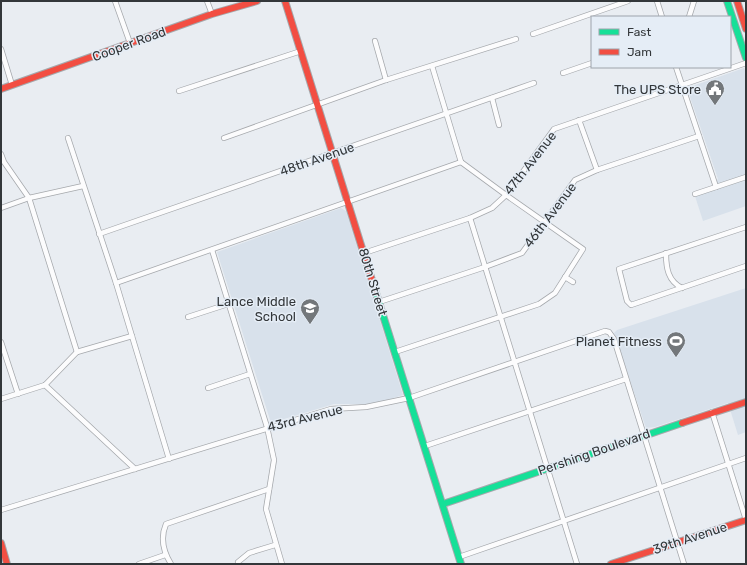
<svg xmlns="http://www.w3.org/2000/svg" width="747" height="565" font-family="Rubik,sans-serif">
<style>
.built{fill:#d8e1eb}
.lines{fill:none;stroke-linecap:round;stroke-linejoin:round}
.street-casing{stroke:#a5a8ac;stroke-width:6}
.fast-casing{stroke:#a5a8ac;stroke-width:8}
.jam-casing{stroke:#a5a8ac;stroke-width:8}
.street{stroke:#fcfcfd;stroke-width:4.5}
.fast{stroke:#16e098;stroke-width:6}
.jam{stroke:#f24e42;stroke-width:6}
.labels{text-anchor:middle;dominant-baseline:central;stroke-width:3;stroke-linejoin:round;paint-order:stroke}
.street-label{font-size:13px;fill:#33373a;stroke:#e5edf6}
.poi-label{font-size:13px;fill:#33373a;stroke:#e5edf6;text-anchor:end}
</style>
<rect width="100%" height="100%" fill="#e9edf2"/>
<g class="built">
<polygon points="744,68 746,72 746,206 703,221 694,193 712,187 718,179 687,88"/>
<polygon points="341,208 346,211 403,395 374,404 334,404 271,423 217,252"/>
<polygon points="746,288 746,432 738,435 728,403 655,427 646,428 614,333 617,330"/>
</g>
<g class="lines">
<g class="street-casing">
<g id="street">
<polyline points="115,1 130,43"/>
<polyline points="207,1 212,14"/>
<polyline points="657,1 662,17"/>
<polyline points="689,17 694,1"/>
<polyline points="533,34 628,1"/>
<polyline points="375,41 386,80"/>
<polyline points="1,49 12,85"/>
<polyline points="432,66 461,162"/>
<polyline points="676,67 716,187"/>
<polyline points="563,73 592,63"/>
<polyline points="179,91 301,51"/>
<polyline points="492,98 499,125"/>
<polyline points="579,120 597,170"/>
<polyline points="68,138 116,283 169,459"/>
<polyline points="224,138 386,80 516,39"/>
<polyline points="1,154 4,162 29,198 77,352"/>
<polyline points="695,194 746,177"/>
<polyline points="1,208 29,198 83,186"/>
<polyline points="470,218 577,564"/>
<polyline points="746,227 619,269 627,301 631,305 746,266"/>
<polyline points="99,234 534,83"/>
<polyline points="212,250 267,427 274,460 266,509 282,564"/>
<polyline points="364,253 470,218 492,208 506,195 554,129 746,63"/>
<path d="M666 253C666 268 668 281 682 288"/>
<polyline points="565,277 573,282"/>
<polyline points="116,283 461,162"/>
<polyline points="379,302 485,267 522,253 575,180 597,170 699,136"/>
<polyline points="188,317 228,304"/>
<polyline points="1,342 18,394"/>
<polyline points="395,352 539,304 555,293 583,249 506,195 461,162"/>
<polyline points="45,385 135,469"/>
<polyline points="208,388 250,374"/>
<polyline points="1,399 45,385 77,352 132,336"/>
<polyline points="712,412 746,520"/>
<polyline points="425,446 626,379"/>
<polyline points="1,510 331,409 366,407 409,398 605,331 609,332 614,339 684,564"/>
<polyline points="459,557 746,458"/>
<polyline points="238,562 249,553 275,545"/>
<polyline points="139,564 165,555"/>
<path d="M171 564C163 551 160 538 166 524L269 489"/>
</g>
</g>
<g class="fast-casing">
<g id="fast">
<polyline points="727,1 746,58"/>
<polyline points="376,293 461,564"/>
<polyline points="443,504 682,423"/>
</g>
</g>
<g class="jam-casing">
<g id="jam">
<polyline points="285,1 376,293"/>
<polyline points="737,1 746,29"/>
<polyline points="1,89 212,14 257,1"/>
<polyline points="682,423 746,402"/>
<polyline points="1,543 7,564"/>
<polyline points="611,564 746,520"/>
</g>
</g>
<use href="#street" class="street"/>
<use href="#fast" class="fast"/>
<use href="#jam" class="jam"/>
</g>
<defs>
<g id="civic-pin" transform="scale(1)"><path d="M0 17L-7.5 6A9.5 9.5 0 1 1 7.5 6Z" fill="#73777a" stroke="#e5edf6"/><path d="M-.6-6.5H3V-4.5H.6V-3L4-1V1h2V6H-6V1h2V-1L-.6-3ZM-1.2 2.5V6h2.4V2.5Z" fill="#fff"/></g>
<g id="school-pin" transform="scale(1)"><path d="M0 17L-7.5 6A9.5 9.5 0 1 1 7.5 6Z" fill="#73777a" stroke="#e5edf6"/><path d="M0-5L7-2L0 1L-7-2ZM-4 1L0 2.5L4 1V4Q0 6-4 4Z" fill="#fff"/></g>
<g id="stadium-pin" transform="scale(1)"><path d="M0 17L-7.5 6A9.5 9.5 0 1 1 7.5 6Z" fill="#73777a" stroke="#e5edf6"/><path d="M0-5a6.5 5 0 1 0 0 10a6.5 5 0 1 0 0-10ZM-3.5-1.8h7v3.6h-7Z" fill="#fff"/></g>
</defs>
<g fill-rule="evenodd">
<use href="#civic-pin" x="715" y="89"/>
<use href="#school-pin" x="310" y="308"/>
<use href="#stadium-pin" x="676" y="341"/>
</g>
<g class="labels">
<g class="street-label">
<text transform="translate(129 44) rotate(-20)">Cooper Road</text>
<text transform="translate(317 159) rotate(-19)">48th Avenue</text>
<text transform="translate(530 163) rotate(-52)">47th Avenue</text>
<text transform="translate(550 215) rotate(-53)">46th Avenue</text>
<text transform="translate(373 282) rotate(73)">80th Street</text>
<text transform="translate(305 418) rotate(-14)">43rd Avenue</text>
<text transform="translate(594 452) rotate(-19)">Pershing Boulevard</text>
<text transform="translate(690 538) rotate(-18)">39th Avenue</text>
</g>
<g class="poi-label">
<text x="701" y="89">The UPS Store</text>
<text x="296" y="301">Lance Middle<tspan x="296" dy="15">School</tspan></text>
<text x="662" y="341">Planet Fitness</text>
</g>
</g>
<rect width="747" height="565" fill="none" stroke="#33373a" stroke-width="4"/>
<rect x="591" y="16" width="140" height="52" fill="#e5edf6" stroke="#9ea4ab"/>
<rect x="599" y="29" width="20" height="6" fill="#16e098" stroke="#9ea4ab"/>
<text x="627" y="36" font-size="12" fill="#33373a">Fast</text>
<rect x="599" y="49" width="20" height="6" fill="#f24e42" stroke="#9ea4ab"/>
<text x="627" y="56" font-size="12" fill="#33373a">Jam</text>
</svg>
